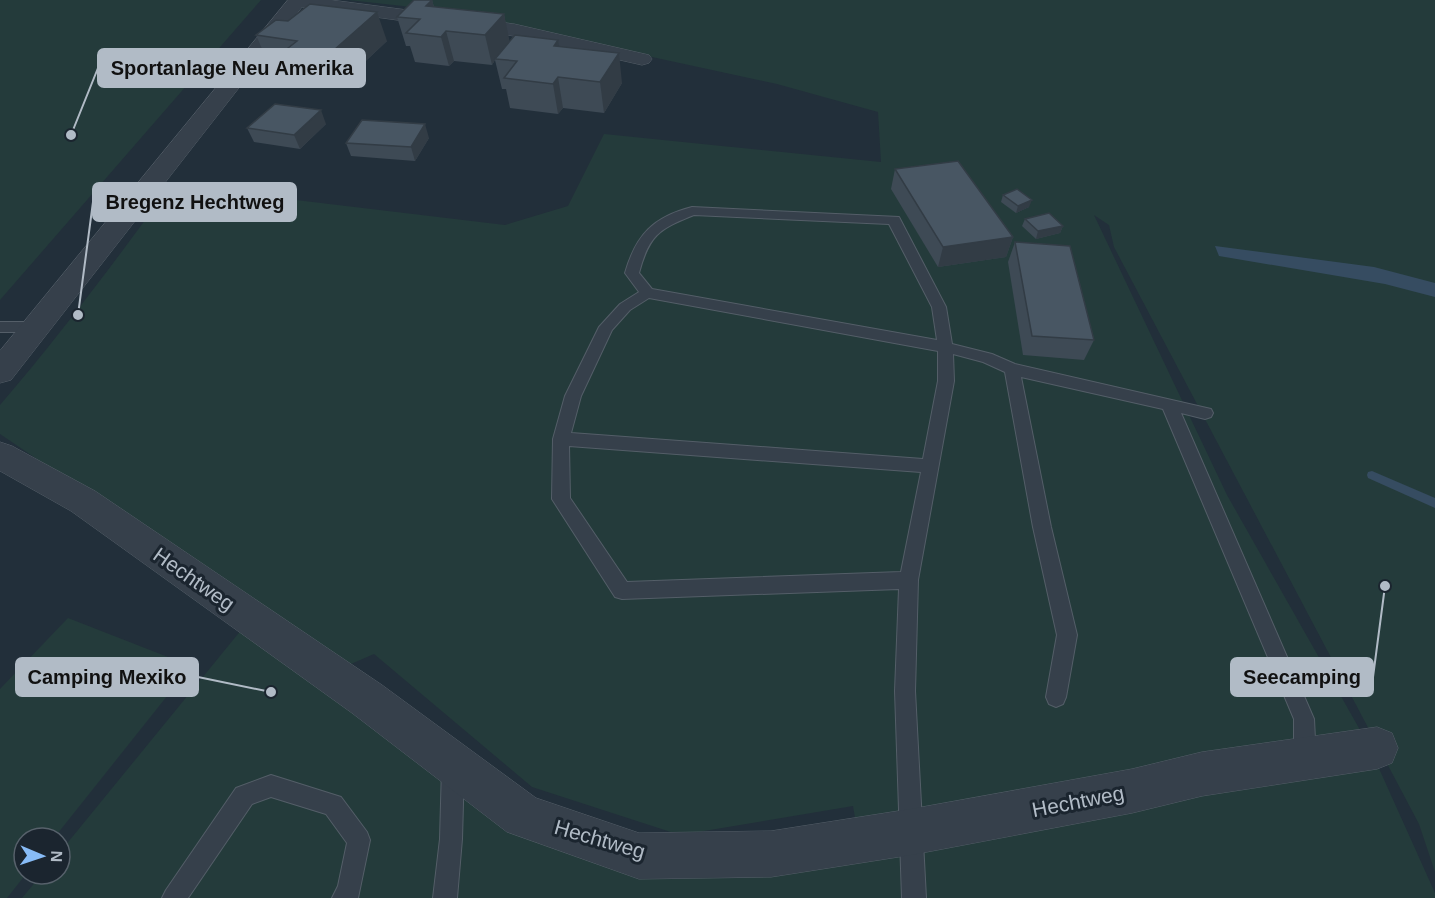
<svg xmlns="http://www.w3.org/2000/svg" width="1435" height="898" font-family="Arial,sans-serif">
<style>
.green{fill:#243b3b}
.water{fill:#364c61}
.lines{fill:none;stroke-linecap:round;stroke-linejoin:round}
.stream{fill:#364c61;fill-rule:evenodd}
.lane-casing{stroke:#545e68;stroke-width:2}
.street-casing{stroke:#545e68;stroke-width:1}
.lane{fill:#36404b;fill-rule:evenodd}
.street{fill:#36404b;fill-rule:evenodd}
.wall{fill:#3e4a55}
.shaded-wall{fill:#323c45}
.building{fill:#485663;stroke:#323c45;stroke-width:1.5}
.labels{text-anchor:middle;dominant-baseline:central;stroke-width:6;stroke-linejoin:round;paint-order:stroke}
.near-street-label{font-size:21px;fill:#b1bbc6;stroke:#1b252f}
.leader{fill:none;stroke:#b1bbc6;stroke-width:2}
.callout-dot{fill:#b1bbc6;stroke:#1b252f;stroke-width:2}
.callout{fill:#b1bbc6;stroke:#b1bbc6;stroke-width:2}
.callout-label{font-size:20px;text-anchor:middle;font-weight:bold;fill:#111}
</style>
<rect width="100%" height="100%" fill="#222f3a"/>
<g class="green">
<polygon points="0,0 261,0 0,300"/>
<path d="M348 0H1435V872L1419 824 1114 247 1109 225 1094 215 1227 495 1368 744 1435 893V898H22L42 874H60V852L251 618 523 816 639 856 859 840 853 806 680 835 532 787 374 654 344 667 0 434V405C61 334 116 260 171 185L505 225 568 206 604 134 881 162 878 112 777 84 518 28 403 6Z"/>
<polygon points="68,618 191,666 54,838 24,838 24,874 26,874 7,898 0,898 0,689"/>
</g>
<polygon class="water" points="1215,246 1374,267 1435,283 1435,297 1385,284 1219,256"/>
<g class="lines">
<polygon class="stream" points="1372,471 1435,498 1435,508 1368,478 1367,475 1368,472"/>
<g class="lane-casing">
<g id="lane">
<path d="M692 207 899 217 946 307 952 344 992 354 1015 364 1211 409 1213 413 1211 417 1205 419 1181 413 1314 719 1316 760 1313 768 1305 771 1297 768 1294 760V719L1163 409 1021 377 1051 527 1077 635 1066 697 1063 704 1056 707 1049 704 1046 697 1057 635 1033 527 1005 372 983 362 953 354 954 381 918 580 915 691 926 898H902L895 691 899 589 622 599 615 597 552 499 553 439 565 396 599 327 620 304 639 292 625 273C636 235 653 217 692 207ZM694 215 889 224 932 307 937 340 652 289 639 273C649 235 659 229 694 215ZM649 298 938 351V381L923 459 571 433 581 396 612 330 630 310ZM569 446 921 472 901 572 627 582 570 498Z"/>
<polygon points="0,322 37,322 44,327 37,332 0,332"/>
<polygon points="453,756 461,759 464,767 462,839 457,898 433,898 440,839 442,767 445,759"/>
<polygon points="271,775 341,797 367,832 370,840 358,898 332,898 338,886 347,843 326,814 271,797 252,804 188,898 162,898 166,890 236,788"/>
</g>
</g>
<g class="street-casing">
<g id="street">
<polygon points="288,0 331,0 514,24 649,55 652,59 649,63 642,65 514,36 302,7 11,380 0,383 0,351"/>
<polygon points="0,442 12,446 95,491 382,685 536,798 639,833 771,831 911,809 1132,769 1202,752 1377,727 1392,733 1398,748 1392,763 1377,769 1202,796 1132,813 911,855 771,877 639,879 507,832 352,713 71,511 0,471"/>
</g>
</g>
<use href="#lane" class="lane"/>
<use href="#street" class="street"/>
</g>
<g class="wall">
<polygon points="432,0 434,7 504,14 509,42 559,47 622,83 604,113 563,108 558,114 510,108 506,89 502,89 495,60 492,65 454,61 449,66 415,62 410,46 406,46 397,17"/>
<polygon points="256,35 387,41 338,87 296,81 290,68 269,65"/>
<polygon points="326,124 300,149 254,142 247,128"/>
<polygon points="429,138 415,161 351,156 346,143"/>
<polygon points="895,169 1013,237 1006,257 938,267 891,189"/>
<polygon points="1003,195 1029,207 1016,213 1001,202"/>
<polygon points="1025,219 1063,226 1060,233 1036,239 1022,226"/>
<polygon points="1015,242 1094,340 1084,360 1023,355 1008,262"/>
</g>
<g class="shaded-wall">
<polygon points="432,0 440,29 426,6"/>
<polygon points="377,12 387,41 338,87 326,57"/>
<polygon points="504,14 510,43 495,59 495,60 492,65 485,35"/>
<polygon points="446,31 454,61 449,66 441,37"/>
<polygon points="558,40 563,69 554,46"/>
<polygon points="619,53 622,83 604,113 600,82"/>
<polygon points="558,77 563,108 558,114 553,84"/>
<polygon points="321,110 326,124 300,149 294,135"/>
<polygon points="425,124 429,138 415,161 411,147"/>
<polygon points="1032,200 1029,207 1016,213 1018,206"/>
<polygon points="1063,226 1060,233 1036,239 1038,231"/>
<polygon points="1013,237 1006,257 938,267 943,247"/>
</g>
<g class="building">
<polygon points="414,0 432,0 426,6 504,14 485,35 446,31 441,37 406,33 420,19 397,17"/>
<polygon points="310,4 377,12 326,57 283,52 297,41 256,35 276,20 288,21"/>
<polygon points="515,35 558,40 554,46 619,53 600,82 558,77 553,84 504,78 517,61 495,59"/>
<polygon points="275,104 321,110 294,135 247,128"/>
<polygon points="362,120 425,124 411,147 346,143"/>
<polygon points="958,161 1013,237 943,247 895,169"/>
<polygon points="1017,189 1032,200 1018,206 1003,195"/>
<polygon points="1049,213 1063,226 1038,231 1025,219"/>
<polygon points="1015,242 1070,246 1094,340 1032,336"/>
</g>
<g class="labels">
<g class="near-street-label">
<text transform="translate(194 579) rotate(35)">Hechtweg</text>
<text transform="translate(1078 801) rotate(-11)">Hechtweg</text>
<text transform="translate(600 839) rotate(16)">Hechtweg</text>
</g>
</g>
<path class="leader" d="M71 135L98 68M78 315L93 202M271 692L198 677M1385 586L1373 677"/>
<g class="callout-dot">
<circle cx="71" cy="135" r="6"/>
<circle cx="78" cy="315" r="6"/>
<circle cx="271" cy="692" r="6"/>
<circle cx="1385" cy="586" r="6"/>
</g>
<g class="callout">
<rect x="98" y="49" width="267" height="38" rx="6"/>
<rect x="93" y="183" width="203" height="38" rx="6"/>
<rect x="16" y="658" width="182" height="38" rx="6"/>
<rect x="1231" y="658" width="142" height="38" rx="6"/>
</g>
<g class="callout-label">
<text x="232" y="75">Sportanlage Neu Amerika</text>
<text x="195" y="209">Bregenz Hechtweg</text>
<text x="107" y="684">Camping Mexiko</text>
<text x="1302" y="684">Seecamping</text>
</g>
<g transform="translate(42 856) rotate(92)"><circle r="28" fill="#1b252f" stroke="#57616b" stroke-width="1.5"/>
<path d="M0-4.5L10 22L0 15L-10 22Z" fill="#87bbf6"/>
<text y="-9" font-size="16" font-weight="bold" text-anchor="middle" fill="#b1bbc6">N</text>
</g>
</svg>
